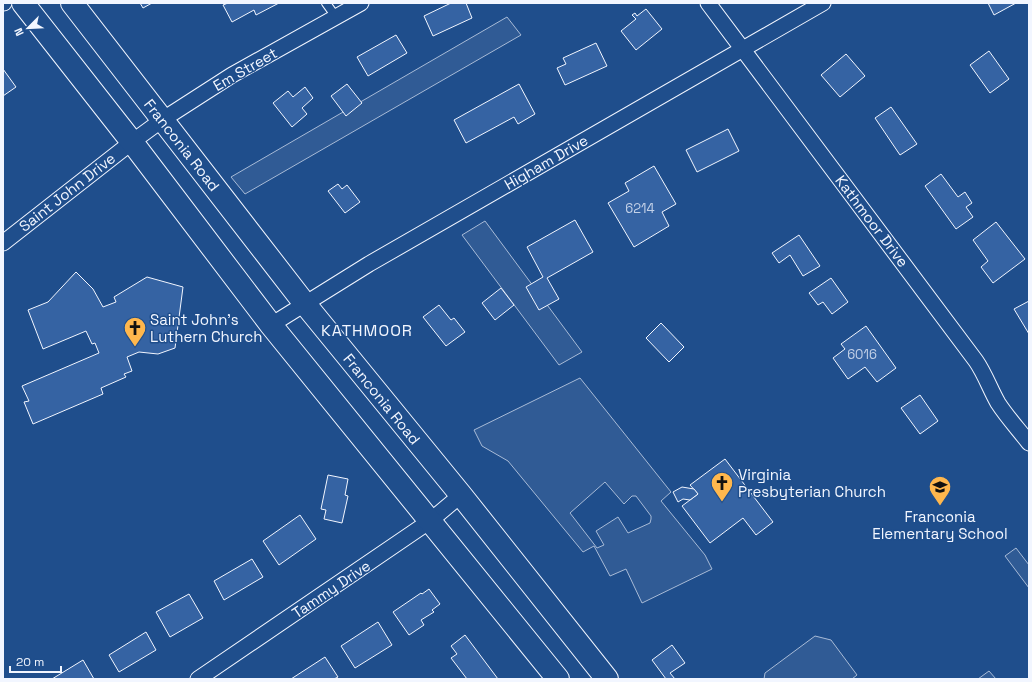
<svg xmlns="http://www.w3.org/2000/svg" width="1032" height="682" font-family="'Space Grotesk',sans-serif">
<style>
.built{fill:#305b95;stroke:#a8bbd7;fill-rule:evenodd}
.building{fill:#3563a3;stroke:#f2f6ff}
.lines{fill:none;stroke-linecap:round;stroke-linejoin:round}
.service-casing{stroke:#f2f6ff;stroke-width:10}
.minor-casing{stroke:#f2f6ff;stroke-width:17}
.primary-casing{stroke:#f2f6ff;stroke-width:24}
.service{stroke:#1f4e8c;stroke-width:8}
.minor{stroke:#1f4e8c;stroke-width:15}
.primary{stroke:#1f4e8c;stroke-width:22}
.labels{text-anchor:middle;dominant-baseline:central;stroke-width:3;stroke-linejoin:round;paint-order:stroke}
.number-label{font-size:13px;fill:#c3d1e8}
.street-label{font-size:15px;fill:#f2f6ff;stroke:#1f4e8c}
.poi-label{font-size:15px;fill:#f2f6ff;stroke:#1f4e8c;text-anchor:start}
.neighbourhood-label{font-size:16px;letter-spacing:1px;fill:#f2f6ff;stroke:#1f4e8c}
</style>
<rect width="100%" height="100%" fill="#1f4e8c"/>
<g class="built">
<polygon points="507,17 521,35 245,194 231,177"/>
<polygon points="485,221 582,352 559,365 462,235"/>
<path d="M580 378 671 492 661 501 705 555 712 569 642 603 626 569 610 576 594 546 583 552 508 461 482 446 474 430ZM605 482 624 504 632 496H636L651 516V519L650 523 628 533 618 517 596 531 604 545 597 548 570 513Z"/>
<polygon points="1016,548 1029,565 1029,588 1005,556"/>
<polygon points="815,636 831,640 857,675 852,679 764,679 765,673"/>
<polygon points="989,671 996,679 978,679"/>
</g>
<g class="building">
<polygon points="140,3 152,3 143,8"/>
<polygon points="228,3 279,3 256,15 254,10 232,22 223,5"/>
<polygon points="451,3 466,3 472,18 433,36 424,16"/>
<polygon points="988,3 1016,3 994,15"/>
<polygon points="646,9 662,29 636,50 621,31 636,19 632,15 635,13 637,16"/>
<polygon points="396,35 407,53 368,76 357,57"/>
<polygon points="596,43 607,66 565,85 557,68 566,64 563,58"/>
<polygon points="989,51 1009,79 990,93 970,65"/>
<polygon points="846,54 865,76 840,97 821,75"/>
<polygon points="3,69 16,87 3,96"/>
<polygon points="347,84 362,103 346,116 331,96"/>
<polygon points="519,84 535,114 518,124 514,117 466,143 454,120"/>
<polygon points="305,87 313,98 302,108 307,114 292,127 273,103 288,91 293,97"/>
<polygon points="891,107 917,144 900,155 875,118"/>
<polygon points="728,129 739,151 697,172 686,150"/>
<polygon points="654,166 676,204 662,212 669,226 634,247 608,203 629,191 625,183"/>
<polygon points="941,174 958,197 965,192 972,203 966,207 973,217 956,229 925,186"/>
<polygon points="338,184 342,189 347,185 360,202 345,213 328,191"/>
<polygon points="575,220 593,252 547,278 559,299 539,310 526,287 543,277 527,247"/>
<polygon points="996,222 1025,259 993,283 981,267 988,261 973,240"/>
<polygon points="799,235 820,266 803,276 790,255 779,263 772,253"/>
<polygon points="76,272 93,289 103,307 116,302 114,297 147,277 183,287 175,348 158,354 139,352 127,357 132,371 124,374 126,377 101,388 103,394 33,424 24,402 29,401 22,386 99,353 95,343 92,344 86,331 43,349 28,310 48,302"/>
<polygon points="831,278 848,302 832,314 823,302 818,305 809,293"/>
<polygon points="501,288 514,305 495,320 482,303"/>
<polygon points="1029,301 1029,334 1014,309"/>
<polygon points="439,305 451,320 454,318 465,332 446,346 423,317"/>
<polygon points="661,323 684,347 669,362 646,338"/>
<polygon points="866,326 896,368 877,382 865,367 848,379 833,358 845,349 841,344"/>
<polygon points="920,395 938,421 920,434 901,408"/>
<polygon points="725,459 773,522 756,535 743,518 710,543 682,506 698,494 690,485"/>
<polygon points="328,475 348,479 345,495 348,496 342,523 324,519 326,510 321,509"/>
<polygon points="682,487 694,489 698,494 690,500 683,499 678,502 673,492"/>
<polygon points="300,515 316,539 279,565 263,541"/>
<polygon points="252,559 263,577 224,600 214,581"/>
<polygon points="429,589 440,604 432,610 434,612 421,620 424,625 409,635 393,612 421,593 422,594"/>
<polygon points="189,594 203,618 170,637 156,612"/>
<polygon points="378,622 392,645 355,668 341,646"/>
<polygon points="146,632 156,650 119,672 109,655"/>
<polygon points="465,635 498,679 467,679 451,658 457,654 451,646"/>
<polygon points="672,645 685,663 670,673 675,679 666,679 652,660"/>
<polygon points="325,657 338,677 334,679 291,679"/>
<polygon points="83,660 94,679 52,679"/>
</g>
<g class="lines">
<g class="service-casing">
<polyline id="service" points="326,3 336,17"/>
</g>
<g class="minor-casing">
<g id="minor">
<polyline points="3,3 4,3"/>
<path d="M708 3 976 361C985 374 990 389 998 403 1007 417 1019 430 1029 443"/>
<polyline points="3,243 132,142 162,120 232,75 361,3"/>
<polyline points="271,325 369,264 823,3"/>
<polyline points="198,679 430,521 461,495"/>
</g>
</g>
<g class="primary-casing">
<g id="primary">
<polyline points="23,3 132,142 271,325 558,679"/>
<polyline points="72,3 305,304 461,495 607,679"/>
</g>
</g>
<use href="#service" class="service"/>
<use href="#minor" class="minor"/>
<use href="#primary" class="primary"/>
</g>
<defs>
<g id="church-pin" transform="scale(1.15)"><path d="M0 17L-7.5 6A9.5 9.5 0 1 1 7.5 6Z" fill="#ffb74d" stroke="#1f4e8c"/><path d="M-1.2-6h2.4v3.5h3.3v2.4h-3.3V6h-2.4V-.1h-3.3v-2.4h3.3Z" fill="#111"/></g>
<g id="school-pin" transform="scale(1.15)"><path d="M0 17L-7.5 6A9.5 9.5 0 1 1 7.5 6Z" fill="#ffb74d" stroke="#1f4e8c"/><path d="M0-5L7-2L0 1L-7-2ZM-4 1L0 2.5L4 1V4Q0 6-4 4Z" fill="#111"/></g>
</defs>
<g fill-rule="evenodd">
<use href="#church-pin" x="135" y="328"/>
<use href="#church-pin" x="722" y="483"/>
<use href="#school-pin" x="940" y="487"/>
</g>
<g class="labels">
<g class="number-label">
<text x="640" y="208">6214</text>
<text x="862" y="354">6016</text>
</g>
<g class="street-label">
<text transform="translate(245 69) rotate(-30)">Em Street</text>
<text transform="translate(182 145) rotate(52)">Franconia Road</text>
<text transform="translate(546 162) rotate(-30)">Higham Drive</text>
<text transform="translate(67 192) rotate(-38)">Saint John Drive</text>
<text transform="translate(872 221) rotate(53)">Kathmoor Drive</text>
<text transform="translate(382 399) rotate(51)">Franconia Road</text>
<text transform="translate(331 589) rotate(-34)">Tammy Drive</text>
</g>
<g class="poi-label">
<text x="150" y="319">Saint John's<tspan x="150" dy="17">Luthern Church</tspan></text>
<text x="738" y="474">Virginia<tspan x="738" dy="17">Presbyterian Church</tspan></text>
<text x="940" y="516" text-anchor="middle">Franconia<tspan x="940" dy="17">Elementary School</tspan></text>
</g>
<g class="neighbourhood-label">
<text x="367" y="330">KATHMOOR</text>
</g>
</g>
<rect width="1032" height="682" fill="none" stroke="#f2f6ff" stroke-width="8"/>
<g transform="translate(28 28) rotate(246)" stroke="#1f4e8c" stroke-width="3" paint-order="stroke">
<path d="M0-3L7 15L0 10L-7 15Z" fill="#f2f6ff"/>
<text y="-6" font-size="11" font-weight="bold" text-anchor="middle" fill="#f2f6ff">N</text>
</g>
<path d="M10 666v6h51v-6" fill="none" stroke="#f2f6ff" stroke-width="2"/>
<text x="16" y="666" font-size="12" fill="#f2f6ff" stroke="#1f4e8c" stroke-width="3" paint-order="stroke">20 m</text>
</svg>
